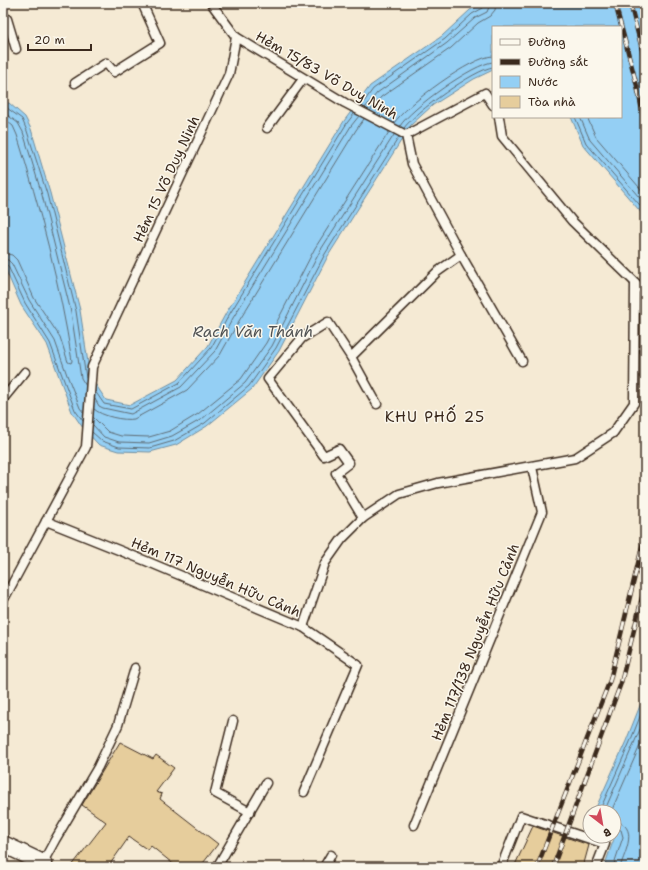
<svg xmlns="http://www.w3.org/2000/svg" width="648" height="870" font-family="'Shantell Sans',sans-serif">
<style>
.water{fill:#94cff4;stroke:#708d9e}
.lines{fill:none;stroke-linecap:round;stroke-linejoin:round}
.shore{stroke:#5f6c74;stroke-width:1}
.building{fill:#e6cd9c;stroke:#3b2a1e}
.service-casing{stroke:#3b2a1e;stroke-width:11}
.minor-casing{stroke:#3b2a1e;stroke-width:19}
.service{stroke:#fbf7ec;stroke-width:8}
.minor{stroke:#fbf7ec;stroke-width:16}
.rail-casing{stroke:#3b2a1e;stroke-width:4.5}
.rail{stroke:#fbf7ec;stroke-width:3;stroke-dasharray:9;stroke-linecap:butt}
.labels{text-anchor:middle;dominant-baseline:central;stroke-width:3;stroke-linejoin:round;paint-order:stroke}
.street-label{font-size:14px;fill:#3b2a1e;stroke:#fbf7ec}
.water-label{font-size:15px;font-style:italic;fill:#515354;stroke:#fbf7ec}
.neighbourhood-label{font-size:15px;letter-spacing:1px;fill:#3b2a1e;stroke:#fbf7ec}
</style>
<rect width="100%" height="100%" fill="#f5ead4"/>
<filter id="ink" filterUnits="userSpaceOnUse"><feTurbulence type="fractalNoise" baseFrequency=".025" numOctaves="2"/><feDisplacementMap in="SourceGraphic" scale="8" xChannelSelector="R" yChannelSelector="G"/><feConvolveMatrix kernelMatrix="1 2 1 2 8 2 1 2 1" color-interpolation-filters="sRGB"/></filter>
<g filter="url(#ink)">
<g class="water">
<polygon points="484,3 645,3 645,217 583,145 571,117 621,117 621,27 493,27 493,70 474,79 433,105 411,125 328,256 279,351 252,389 207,426 176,445 150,452 118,451 99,445 83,428 72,412 47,344 21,305 3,264 3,103 9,103 25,117 31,129 50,193 80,310 90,376 106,400 130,405 177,380 208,346 226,313 344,121 370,86 442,36 470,10"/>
<polygon points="645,693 645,867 604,867 615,836 614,812 594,812 626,741"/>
</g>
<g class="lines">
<g class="shore">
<polyline points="361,106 373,89 445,39 472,14 483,8 485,3"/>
<polyline points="3,107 7,108 22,119 27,131 47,194 76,311 86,378"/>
<polyline points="365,108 377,93 447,43 475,18 487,12 489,7 490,3"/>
<polyline points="370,111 381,97 451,48 478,23 490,16 495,10 496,3"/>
<polyline points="3,112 18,123 23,132 42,195 71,312 81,378 86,386"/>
<polyline points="575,117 586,143 645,211"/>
<polyline points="580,117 590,140 645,204"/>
<polyline points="587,117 596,137 645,194"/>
<path d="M3 118 13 126 17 135C40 209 60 284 72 361L71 363 68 362 60 337 34 298 17 260 12 255 3 253"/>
<path d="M394 123C406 105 472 56 493 56"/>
<path d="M400 126C410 109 474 63 493 62"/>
<path d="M404 128C414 113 475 69 493 67"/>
<polyline points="3,259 8,260 12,264 29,300 55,341 67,375 80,408 84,413"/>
<polyline points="3,264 8,266 25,303 50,343 75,410 83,421"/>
<polyline points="95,391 104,404 131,409 179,383 211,348 229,315 347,123 354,114"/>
<polyline points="95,399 99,406 103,408 131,414 181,387 215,351 233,318 351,126 359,116"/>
<path d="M94 409C101 416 124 421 134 419L187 390 220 355 239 321 356 130 364 119"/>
<polyline points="93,417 108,432 121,436 149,437 170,431 198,414 241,379 266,343 315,248 389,132"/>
<polyline points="93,425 104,437 119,442 149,443 172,436 202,419 245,383 272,346 320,251 394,135"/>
<polyline points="92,432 102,441 119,447 150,448 174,441 205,423 249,386 276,348 325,254 399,137"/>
<polyline points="599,812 630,742 645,704"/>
<polyline points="604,812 645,718"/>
<polyline points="611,812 645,734"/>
<path d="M614 821C640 825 625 852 620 867"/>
<polyline points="613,867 623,837 621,830 614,827"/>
</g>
</g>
<g class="building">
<polygon points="120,742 153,759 156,755 174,768 156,792 162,794 160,799 218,844 200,867 177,867 151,846 148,850 129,837 108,867 71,867 106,822 82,805"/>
<polygon points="533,826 589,845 583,867 514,867"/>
</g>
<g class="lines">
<g class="service-casing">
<g id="service">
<polyline points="3,16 7,19 16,49"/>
<polyline points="236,37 345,103 406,135"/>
<polyline points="75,83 106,63 114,72 160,43 142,3"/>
<polyline points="499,117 502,136 572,221 645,292"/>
<polyline points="267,128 303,79"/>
<polyline points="406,135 412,164 461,255 522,361"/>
<polyline points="406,135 485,93 493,105"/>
<polyline points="351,357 437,272 461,255"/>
<polyline points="3,399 25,372"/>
<polyline points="363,518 336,473 349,463 339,449 324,456 268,379 302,338 328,322 351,357 377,404"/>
<polyline points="46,521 146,561 303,627 358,665 304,792"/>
<polyline points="3,601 86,447 92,367 229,74 236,37 211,3"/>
<polyline points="303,627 325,563 342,539 363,518 399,494 438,483 575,458 613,433 634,403 635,283"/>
<polyline points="233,721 215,793 250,812"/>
<polyline points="414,825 542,512 532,467"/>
<polyline points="42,864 55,840 98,767 118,725 135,668"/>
<polyline points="217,867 266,783"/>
<polyline points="324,867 331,855"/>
<polyline points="501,867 521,816 605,844 596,867"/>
</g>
</g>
<g class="minor-casing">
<polyline id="minor" points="3,844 43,863"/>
</g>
<use href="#service" class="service"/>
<use href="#minor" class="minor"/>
<g class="rail-casing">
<g id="rail">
<polyline points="615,3 637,86 645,124"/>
<polyline points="630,3 645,61"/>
<polyline points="537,867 610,680 645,534"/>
<polyline points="553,867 621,683 645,585"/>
</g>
</g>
<use href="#rail" class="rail"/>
</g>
</g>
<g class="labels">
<g class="street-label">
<text transform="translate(327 75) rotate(30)">Hẻm 15/83 Võ Duy Ninh</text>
<text transform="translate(166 179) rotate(-65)">Hẻm 15 Võ Duy Ninh</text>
<text transform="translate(216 577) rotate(23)">Hẻm 117 Nguyễn Hữu Cảnh</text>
<text transform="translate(475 642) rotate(-68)">Hẻm 117/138 Nguyễn Hữu Cảnh</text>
</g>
<g class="water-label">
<text x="253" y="332">Rạch Văn Thánh</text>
</g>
<g class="neighbourhood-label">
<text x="435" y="417">KHU PHỐ 25</text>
</g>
</g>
<rect width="648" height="870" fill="none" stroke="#fbf7ec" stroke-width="16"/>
<rect x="8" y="8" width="632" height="854" fill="none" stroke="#3b2a1e" stroke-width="1.5" filter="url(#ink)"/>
<rect x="492" y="26" width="130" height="92" fill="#fbf7ec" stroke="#aea59a"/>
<rect x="500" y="39" width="20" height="6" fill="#fbf7ec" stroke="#aea59a"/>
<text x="528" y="46" font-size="12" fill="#3b2a1e">Đường</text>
<rect x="500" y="59" width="20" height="6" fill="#3b2a1e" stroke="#aea59a"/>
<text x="528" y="66" font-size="12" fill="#3b2a1e">Đường sắt</text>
<rect x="500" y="76" width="20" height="12" fill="#94cff4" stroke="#aea59a"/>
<text x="528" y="86" font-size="12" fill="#3b2a1e">Nước</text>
<rect x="500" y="96" width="20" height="12" fill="#e6cd9c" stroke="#aea59a"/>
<text x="528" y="106" font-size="12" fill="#3b2a1e">Tòa nhà</text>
<g transform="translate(602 824) rotate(149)"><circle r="19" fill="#fbf7ec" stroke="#aea59a"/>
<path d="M0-3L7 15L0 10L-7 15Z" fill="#d1495b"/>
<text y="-6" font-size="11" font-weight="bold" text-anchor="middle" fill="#3b2a1e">B</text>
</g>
<path d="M28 44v6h63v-6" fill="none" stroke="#3b2a1e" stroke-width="2"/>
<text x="34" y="44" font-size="12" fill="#3b2a1e" stroke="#fbf7ec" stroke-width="3" paint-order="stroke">20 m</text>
</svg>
